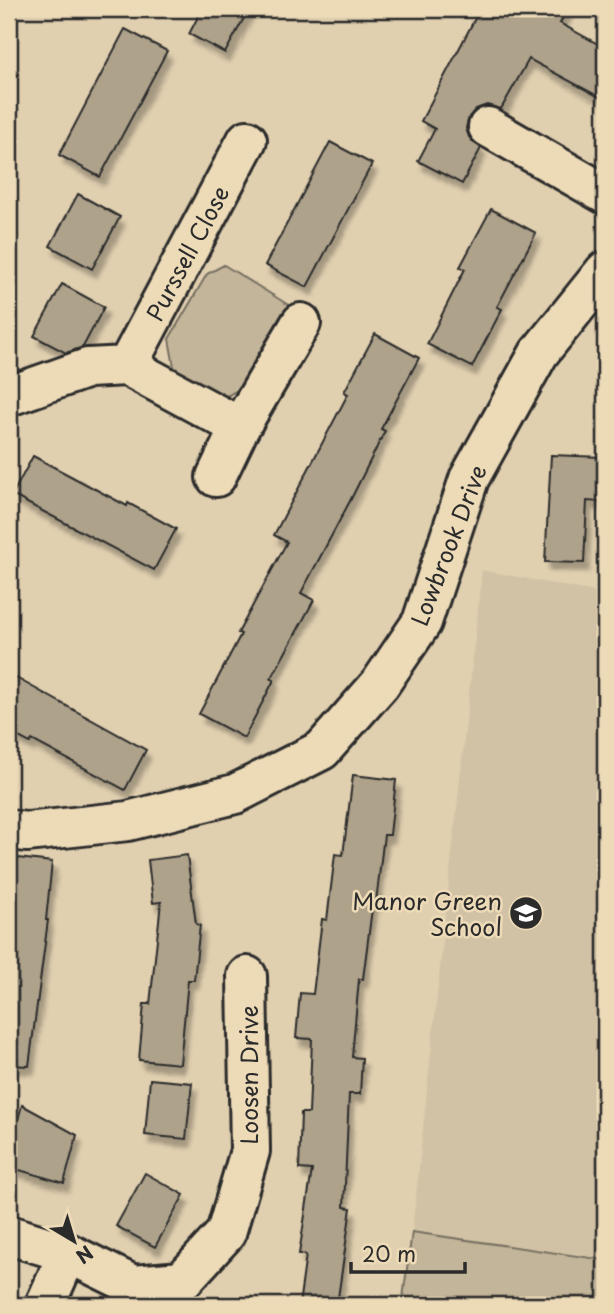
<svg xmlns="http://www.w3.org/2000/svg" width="614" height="1314" font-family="'Playpen Sans',sans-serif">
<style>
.built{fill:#d2c2a5}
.green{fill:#c3b599;stroke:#777062;stroke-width:2}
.building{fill:#aea28b;stroke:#2b2b2b;stroke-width:2;filter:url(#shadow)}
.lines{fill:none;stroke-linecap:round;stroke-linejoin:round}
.minor-casing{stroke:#2b2b2b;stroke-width:44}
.minor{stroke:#eddbb8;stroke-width:38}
.labels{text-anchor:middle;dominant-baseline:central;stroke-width:5;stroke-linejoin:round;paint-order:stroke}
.street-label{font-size:23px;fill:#2b2b2b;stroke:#eddbb8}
.poi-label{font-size:23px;fill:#2b2b2b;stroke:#eddbb8;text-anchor:end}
</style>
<defs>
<filter id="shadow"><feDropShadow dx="4.5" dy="8" stdDeviation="2" flood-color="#0004"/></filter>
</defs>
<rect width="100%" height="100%" fill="#e1d0b0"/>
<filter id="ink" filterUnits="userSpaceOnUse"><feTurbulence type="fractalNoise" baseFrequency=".0143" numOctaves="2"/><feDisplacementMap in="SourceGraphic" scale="14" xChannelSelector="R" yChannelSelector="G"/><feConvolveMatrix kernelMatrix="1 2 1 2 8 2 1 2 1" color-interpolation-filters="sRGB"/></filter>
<g filter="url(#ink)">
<polygon class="built" points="482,570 605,594 605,1305 402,1305 412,1232"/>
<g class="green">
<polygon points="224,265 295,309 254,381 225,397 175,372 169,339 207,274"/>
<polygon points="412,1232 605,1260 605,1305 402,1305"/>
</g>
<g class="building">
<polygon points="202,9 249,9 225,53 189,34"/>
<polygon points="480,9 568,9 560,23 605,48 605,100 529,59 501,109 487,105 476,109 469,117 466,128 469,137 481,148 462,184 418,161 435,129 421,121"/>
<polygon points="125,29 167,51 100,177 59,155"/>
<polygon points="330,142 372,164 307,287 265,265"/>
<polygon points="78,194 120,217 92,269 50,246"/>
<polygon points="491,209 536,233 497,307 502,309 472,367 427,344 465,269 460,267"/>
<polygon points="62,284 104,307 83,347 66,353 34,336"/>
<polygon points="375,334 419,358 381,429 385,431 350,501 301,593 314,600 271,679 274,680 244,738 199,714 241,634 238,633 287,542 274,535 348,394 344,392"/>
<polygon points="551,455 602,457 601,502 587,501 584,563 545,562"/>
<polygon points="33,456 127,506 128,503 176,529 154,570 12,495"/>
<polygon points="9,674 146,750 125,790 32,740 30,743 9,732"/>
<polygon points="353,775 396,780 390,835 384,835 376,902 373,901 363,979 359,979 352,1057 362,1058 360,1094 349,1094 344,1207 351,1208 337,1305 299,1305 306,1255 299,1254 312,1170 299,1169 301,1113 309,1113 312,1039 296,1038 300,993 313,994 322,919 327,920 335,854 343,855"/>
<polygon points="187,855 196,924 200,925 194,980 188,980 180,1064 139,1060 144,1004 150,1004 161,902 153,903 148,860"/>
<polygon points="9,857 52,862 46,920 48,920 29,1066 9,1065"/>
<polygon points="150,1079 192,1083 186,1139 145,1135"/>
<polygon points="22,1105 77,1135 64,1183 9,1167 9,1152"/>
<polygon points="145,1173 184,1195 155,1247 116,1226"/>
</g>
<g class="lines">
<g class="minor-casing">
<g id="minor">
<polyline points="488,127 605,194"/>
<polyline points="127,366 240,427"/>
<polyline points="9,396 88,368 127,366 247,140"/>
<polyline points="216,477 240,427 301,323"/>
<polyline points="9,830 27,832 128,821 235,794 322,750 380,684 422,622 469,479 539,353 605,271"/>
<polyline points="9,1235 68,1253 133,1285 182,1281 226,1233 250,1151 247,976"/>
<polyline points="45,1305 68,1253"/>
</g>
</g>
<use href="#minor" class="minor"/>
</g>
</g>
<defs>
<g id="school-disc" transform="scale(1.75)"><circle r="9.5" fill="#2b2b2b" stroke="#eddbb8"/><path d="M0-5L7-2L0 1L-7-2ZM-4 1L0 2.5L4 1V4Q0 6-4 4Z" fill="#fff"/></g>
</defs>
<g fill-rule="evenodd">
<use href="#school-disc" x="526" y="913"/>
</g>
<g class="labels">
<g class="street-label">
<text transform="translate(187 253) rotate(-62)">Purssell Close</text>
<text transform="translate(448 545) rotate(-69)">Lowbrook Drive</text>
<text transform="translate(248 1075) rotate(-90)">Loosen Drive</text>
</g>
<g class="poi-label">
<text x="502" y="900">Manor Green<tspan x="502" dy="26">School</tspan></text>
</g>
</g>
<rect width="614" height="1314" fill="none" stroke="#eddbb8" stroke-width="35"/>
<rect x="18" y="18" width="579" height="1279" fill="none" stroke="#2b2b2b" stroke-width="2.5" filter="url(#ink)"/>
<g transform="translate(74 1241) rotate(142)" stroke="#eddbb8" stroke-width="5" paint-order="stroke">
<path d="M0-5L12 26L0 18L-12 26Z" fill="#2b2b2b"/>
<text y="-10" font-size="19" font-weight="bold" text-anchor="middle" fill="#2b2b2b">N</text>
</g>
<path d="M351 1262v10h114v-10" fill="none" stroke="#2b2b2b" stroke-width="3.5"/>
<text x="362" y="1262" font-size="21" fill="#2b2b2b" stroke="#eddbb8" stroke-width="5" paint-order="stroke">20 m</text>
</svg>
